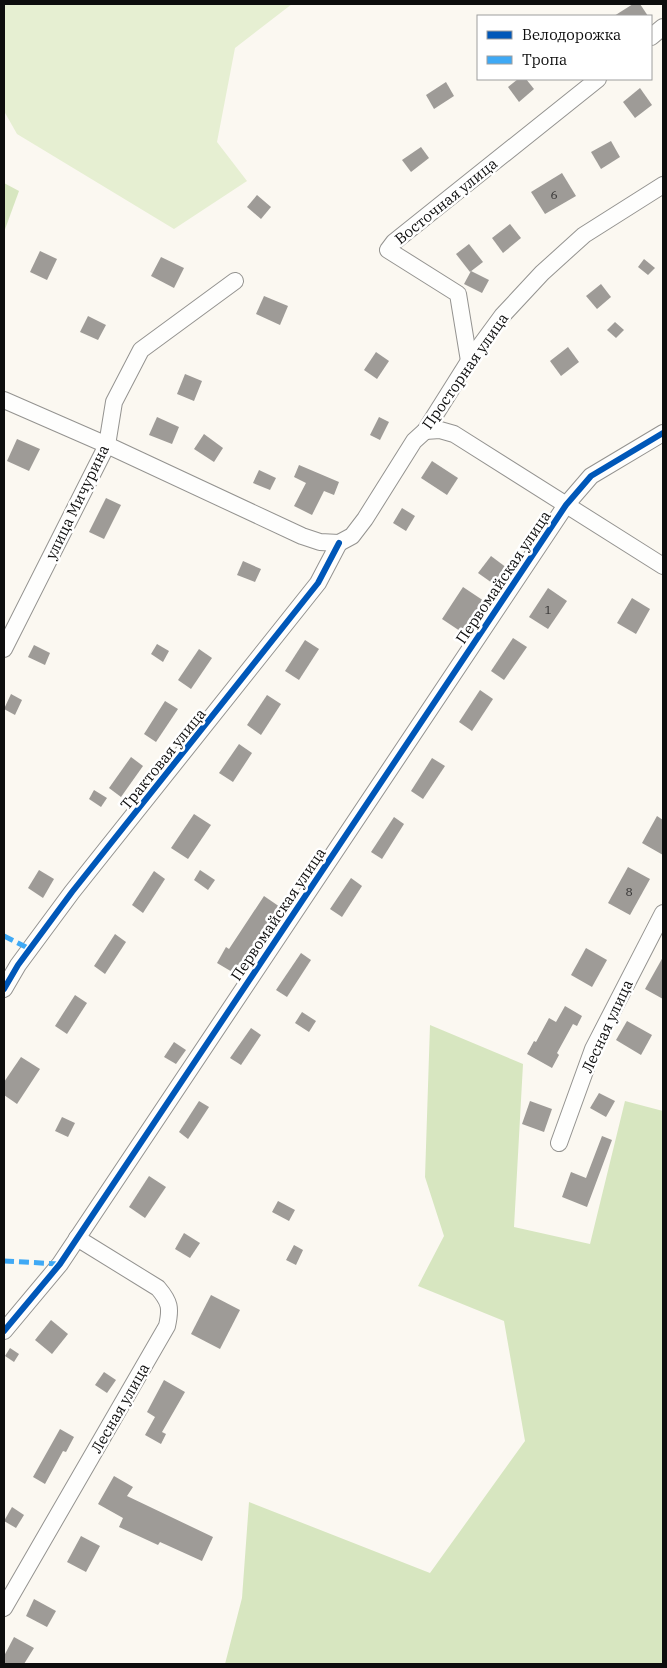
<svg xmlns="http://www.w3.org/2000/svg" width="667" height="1668" font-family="'IBM Plex Serif',serif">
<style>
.green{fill:#e6efd2}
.forest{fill:#d7e6c0}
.building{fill:#9e9b97}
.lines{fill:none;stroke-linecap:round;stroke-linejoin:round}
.minor-casing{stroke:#949390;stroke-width:18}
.minor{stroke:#fefefd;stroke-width:16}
.quiet{stroke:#3fa9f5;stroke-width:5;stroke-dasharray:10 5;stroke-linecap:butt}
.cycleway-casing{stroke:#fff;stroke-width:9}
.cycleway{stroke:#0057b8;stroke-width:6}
.labels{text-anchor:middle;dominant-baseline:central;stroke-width:5;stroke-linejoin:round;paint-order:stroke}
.number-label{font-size:12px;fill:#313030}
.street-label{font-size:15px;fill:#0d0d0d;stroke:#fff}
</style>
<rect width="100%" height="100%" fill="#fbf8f1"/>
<polygon class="green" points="4,4 292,4 235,48 217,142 247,181 174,229 17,134 4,111"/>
<g class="forest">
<polygon points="4,183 19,191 4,232"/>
<polygon points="430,1025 523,1064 514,1227 590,1244 625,1101 663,1111 663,1664 225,1664 242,1598 249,1502 430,1573 525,1441 504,1321 418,1286 444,1236 425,1177"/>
</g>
<g class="building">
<polygon points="633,4 640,4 648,16 614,16"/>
<polygon points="518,79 526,79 534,89 519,102 508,87"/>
<polygon points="446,82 454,96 434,109 426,95"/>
<polygon points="640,88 652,105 635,118 623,102"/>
<polygon points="611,141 620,157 601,169 591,152"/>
<polygon points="421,147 429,158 411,172 402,160"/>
<polygon points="562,173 576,196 545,214 531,192"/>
<polygon points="257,195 271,207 261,219 247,207"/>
<polygon points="510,224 521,238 503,253 492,238"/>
<polygon points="469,244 483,262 470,272 456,254"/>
<polygon points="40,251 57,259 47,280 30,272"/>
<polygon points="161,257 184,268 174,288 151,276"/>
<polygon points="644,259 655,268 648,275 638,267"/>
<polygon points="471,271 489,280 482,293 464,284"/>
<polygon points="601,284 611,297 597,309 586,296"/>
<polygon points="264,296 288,306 280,325 256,314"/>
<polygon points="88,316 106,325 98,340 80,332"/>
<polygon points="615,322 624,330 616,338 607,330"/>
<polygon points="568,347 579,362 561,376 550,361"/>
<polygon points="376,352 389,361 377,379 364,370"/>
<polygon points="185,374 202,381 194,401 177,394"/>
<polygon points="157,417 179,427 172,444 149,435"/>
<polygon points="379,417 389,422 380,440 370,435"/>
<polygon points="204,434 223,448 214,462 194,449"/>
<polygon points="17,439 40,449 29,471 7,461"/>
<polygon points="432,461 458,478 447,495 421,478"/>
<polygon points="299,465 339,482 334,495 324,491 312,515 294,506 306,483 294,477"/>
<polygon points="259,470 276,478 270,490 253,483"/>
<polygon points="106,498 121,505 104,539 89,532"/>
<polygon points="402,508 415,516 406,531 393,523"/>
<polygon points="491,556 507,568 495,585 478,573"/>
<polygon points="243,561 261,569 255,582 237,575"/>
<polygon points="463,587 484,601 463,633 442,619"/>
<polygon points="548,588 567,601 548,629 529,617"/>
<polygon points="632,598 650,609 636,634 617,623"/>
<polygon points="513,638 527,647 504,680 491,671"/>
<polygon points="305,640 319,649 299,680 285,671"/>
<polygon points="157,644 169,651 163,662 151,654"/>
<polygon points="34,645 50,653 45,665 28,657"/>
<polygon points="199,649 212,658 191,689 178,680"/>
<polygon points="480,690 493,699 472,731 459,722"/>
<polygon points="11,694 22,700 15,715 4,709"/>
<polygon points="267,695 281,704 261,735 247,725"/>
<polygon points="165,701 178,709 156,742 144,734"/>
<polygon points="239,744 252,753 233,782 219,773"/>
<polygon points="131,757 143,766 121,797 109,788"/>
<polygon points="432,758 445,766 423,799 411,791"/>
<polygon points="94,790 107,798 101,807 89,799"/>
<polygon points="194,814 211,825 188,859 171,848"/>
<polygon points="657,816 663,820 663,855 642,843"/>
<polygon points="394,817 404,824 382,859 371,852"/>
<polygon points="628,867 650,879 630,915 608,903"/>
<polygon points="39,870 54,879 43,898 28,888"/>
<polygon points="200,870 215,880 208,890 194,880"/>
<polygon points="154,871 165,879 143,913 132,905"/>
<polygon points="351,878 362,886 342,917 330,909"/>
<polygon points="264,896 280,907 246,960 248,961 239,976 217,963 226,947 229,949"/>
<polygon points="115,934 126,942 105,974 94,966"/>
<polygon points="586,948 607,960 592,987 571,975"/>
<polygon points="301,953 311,960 287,997 276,990"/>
<polygon points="663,957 663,999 645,989"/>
<polygon points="75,995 87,1003 67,1034 55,1026"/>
<polygon points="565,1006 582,1016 577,1026 573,1024 557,1053 559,1055 552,1068 527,1054 534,1041 536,1042 549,1018 556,1022"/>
<polygon points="302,1012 316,1021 309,1032 295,1023"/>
<polygon points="627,1021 652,1035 641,1055 616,1040"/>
<polygon points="251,1028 261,1035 241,1065 230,1058"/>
<polygon points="174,1042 186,1050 176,1064 164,1057"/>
<polygon points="21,1057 40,1069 17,1104 4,1095 4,1082"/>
<polygon points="599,1093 615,1101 606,1117 590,1108"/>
<polygon points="199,1101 209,1107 188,1139 179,1132"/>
<polygon points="530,1101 552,1109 544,1132 522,1124"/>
<polygon points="62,1117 75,1123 68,1137 55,1131"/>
<polygon points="602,1136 612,1140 587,1207 562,1197 571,1172 586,1178"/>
<polygon points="149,1176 166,1187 145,1218 129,1207"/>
<polygon points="278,1201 295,1210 289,1221 272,1212"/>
<polygon points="184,1233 200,1243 190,1258 175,1249"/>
<polygon points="294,1245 303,1250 296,1265 286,1260"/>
<polygon points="211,1295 240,1310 220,1349 191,1334"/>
<polygon points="51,1320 68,1334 52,1354 35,1340"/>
<polygon points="10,1348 19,1354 14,1362 5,1356"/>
<polygon points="104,1372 116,1380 107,1393 95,1385"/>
<polygon points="164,1380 185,1392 162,1432 166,1434 161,1444 145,1435 155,1417 147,1412"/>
<polygon points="60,1429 74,1437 66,1452 63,1451 45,1484 33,1477"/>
<polygon points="114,1476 133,1487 127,1496 213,1537 202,1561 160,1542 158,1545 119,1527 123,1518 98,1504"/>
<polygon points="12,1507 24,1515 16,1528 4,1521"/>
<polygon points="81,1536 100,1546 86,1572 67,1562"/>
<polygon points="34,1599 56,1611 47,1627 26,1616"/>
<polygon points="14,1637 34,1648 24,1664 4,1664 4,1656"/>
</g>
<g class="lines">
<g class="minor-casing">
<g id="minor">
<polyline points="651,37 663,27"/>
<polyline points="469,361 458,294 388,250 394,242 598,79"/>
<polyline points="4,400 107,445 302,536 320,542 339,543"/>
<polyline points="425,431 440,430 454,434 663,566"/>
<polyline points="339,543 352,536 365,519 414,441 425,431 469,361 502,316 542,273 584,235 663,185"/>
<polyline points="4,649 107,445 114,402 141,350 235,281"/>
<polyline points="4,989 18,965 72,892 318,583 339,543"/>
<polyline points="559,1143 593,1049 663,913"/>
<polyline points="4,1331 60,1264 566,505 591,476 663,433"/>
<path d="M4 1608 167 1326C171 1308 170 1302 158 1288L77 1238"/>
</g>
</g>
<use href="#minor" class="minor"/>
<g class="quiet">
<polyline points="4,936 30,949"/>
<polyline points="4,1261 60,1264"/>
</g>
<g class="cycleway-casing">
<g id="cycleway">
<polyline points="4,989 18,965 72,892 318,583 339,543"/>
<polyline points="4,1331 60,1264 566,505 591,476 663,433"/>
</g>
</g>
<use href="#cycleway" class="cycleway"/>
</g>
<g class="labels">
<g class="number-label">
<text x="554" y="194">6</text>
<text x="548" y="609">1</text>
<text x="629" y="891">8</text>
</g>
<g class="street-label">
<text transform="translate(446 201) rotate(-39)">Восточная улица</text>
<text transform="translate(465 371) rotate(-55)">Просторная улица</text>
<text transform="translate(77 502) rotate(-64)">улица Мичурина</text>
<text transform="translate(503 577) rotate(-56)">Первомайская улица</text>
<text transform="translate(163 759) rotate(-51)">Трактовая улица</text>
<text transform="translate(278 914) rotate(-56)">Первомайская улица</text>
<text transform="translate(607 1026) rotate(-65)">Лесная улица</text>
<text transform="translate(120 1408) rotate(-60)">Лесная улица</text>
</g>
</g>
<rect width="667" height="1668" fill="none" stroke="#0d0d0d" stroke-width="10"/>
<rect x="477" y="15" width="175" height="65" fill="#ffffff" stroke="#9e9e9e"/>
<rect x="487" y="31" width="25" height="8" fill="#0057b8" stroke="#9e9e9e"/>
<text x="522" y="40" font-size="15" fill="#0d0d0d">Велодорожка</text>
<rect x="487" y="56" width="25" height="8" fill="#3fa9f5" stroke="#9e9e9e"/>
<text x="522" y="65" font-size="15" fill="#0d0d0d">Тропа</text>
</svg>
